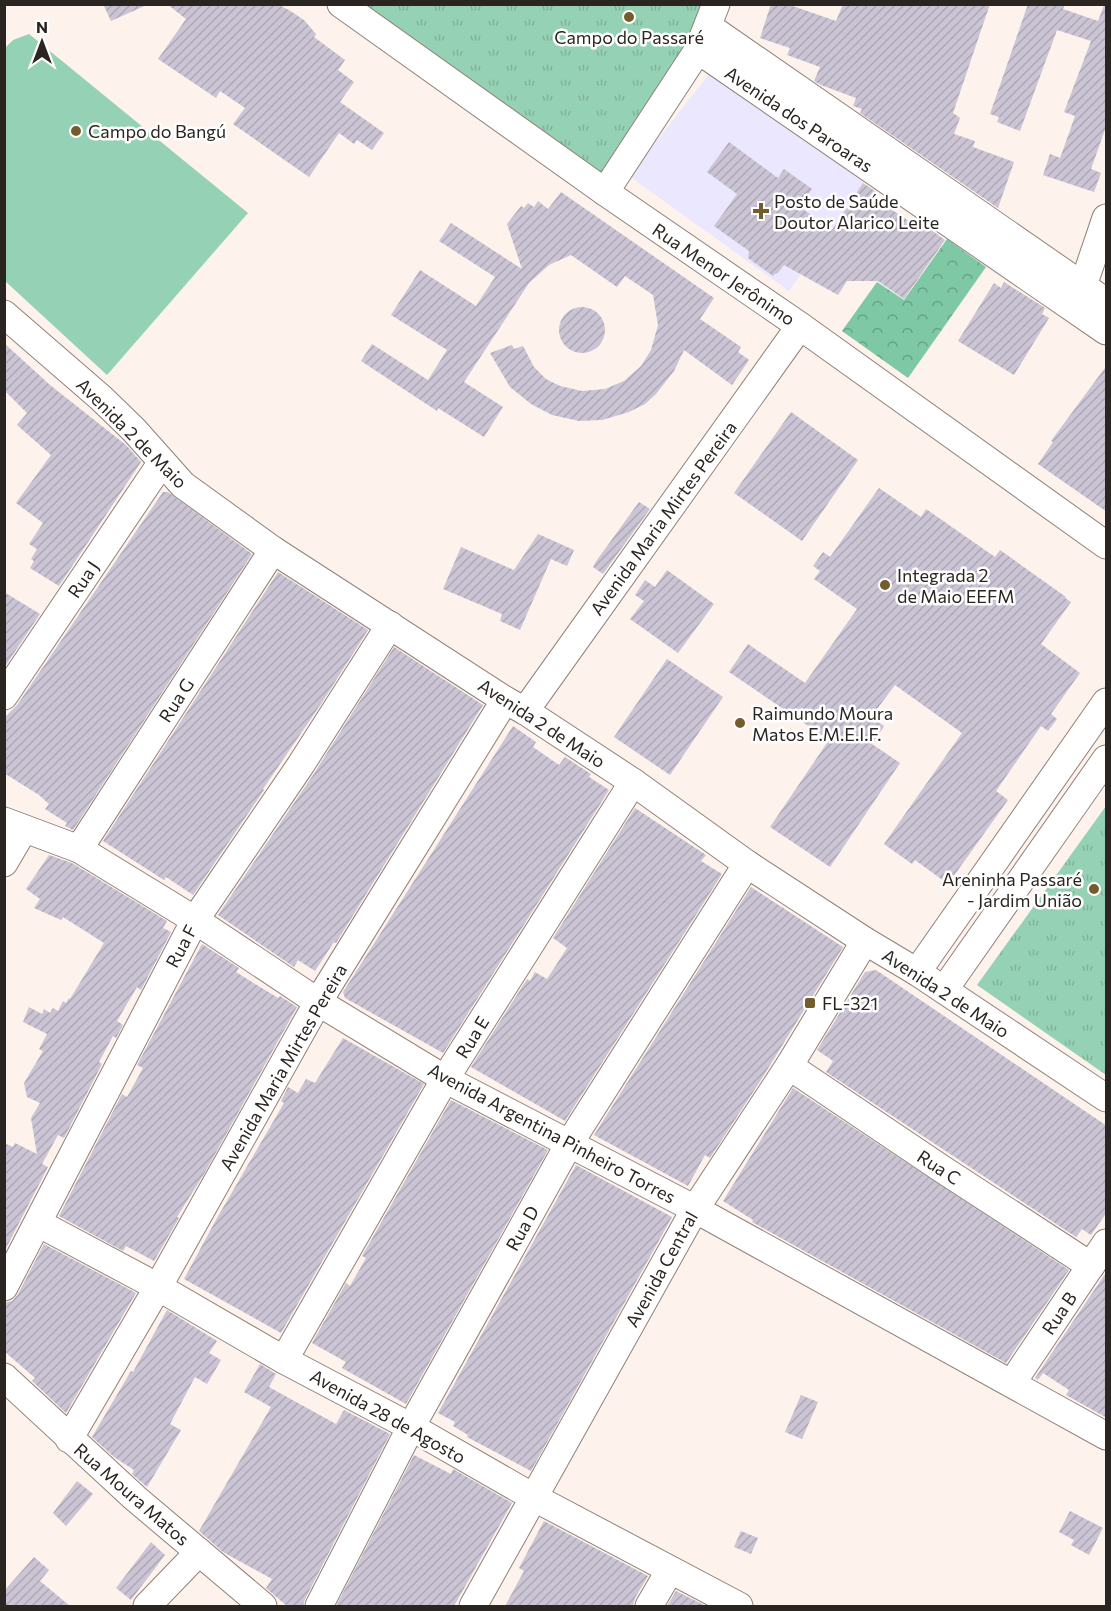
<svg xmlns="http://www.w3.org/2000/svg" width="1111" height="1611" font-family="Commissioner,sans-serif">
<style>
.medical{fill:#eae7fe}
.grass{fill:#95d1b4}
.forest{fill:url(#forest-crowns)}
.park{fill:url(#park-tufts)}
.building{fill:url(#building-hatch)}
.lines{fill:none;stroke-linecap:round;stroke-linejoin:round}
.minor-casing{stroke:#918178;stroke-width:29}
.minor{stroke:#fff;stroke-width:27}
.poi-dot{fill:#745d2d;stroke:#fff;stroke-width:2}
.labels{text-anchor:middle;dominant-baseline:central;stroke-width:5;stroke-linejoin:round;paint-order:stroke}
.poi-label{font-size:18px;fill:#2b2521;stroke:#fff;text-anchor:start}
.street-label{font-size:18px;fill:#2b2521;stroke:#fff}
</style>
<defs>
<pattern id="forest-crowns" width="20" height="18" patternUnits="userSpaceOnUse" patternTransform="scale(1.5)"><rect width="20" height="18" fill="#7ec8a6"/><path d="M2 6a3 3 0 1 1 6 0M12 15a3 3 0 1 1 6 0" fill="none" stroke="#67a287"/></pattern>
<pattern id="park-tufts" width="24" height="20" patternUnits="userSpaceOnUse" patternTransform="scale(1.5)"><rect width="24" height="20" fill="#95d1b4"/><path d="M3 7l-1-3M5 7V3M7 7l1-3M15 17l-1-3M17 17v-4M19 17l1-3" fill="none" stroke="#81b39a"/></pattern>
<pattern id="building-hatch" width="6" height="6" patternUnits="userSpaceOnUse" patternTransform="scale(1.5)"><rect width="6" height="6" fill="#cbc4d4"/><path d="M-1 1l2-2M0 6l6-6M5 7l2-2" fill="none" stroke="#aea8b6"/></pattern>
</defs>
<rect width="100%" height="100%" fill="#fdf2ec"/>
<polygon class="medical" points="710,73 865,181 789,291 629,176"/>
<polygon class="grass" points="29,34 248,213 107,375 5,281 5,48 13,40"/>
<polygon class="forest" points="947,239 986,267 908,378 842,331 877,282 904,300"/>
<g class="park">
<polygon points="358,5 708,5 701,27 605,181"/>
<polygon points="1106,806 1106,1075 977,985"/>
</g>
<g class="building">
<polygon points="103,4 149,4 111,21"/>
<polygon points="167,4 277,4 289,10 304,20 316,34 314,37 345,60 338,70 354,82 340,102 384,133 372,150 357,140 354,144 339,133 309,177 233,124 245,108 220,91 216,98 158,59 186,19"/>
<polygon points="771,4 787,4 836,21 843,4 990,4 953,113 960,118 954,134 975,141 973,147 1014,162 998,208 860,113 862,109 853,106 856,98 821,85 814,81 820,67 787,55 790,48 760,38"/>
<polygon points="1028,4 1065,4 1063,9 1098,21 1104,5 1107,5 1107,124 1091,169 1101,173 1094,192 1043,175 1050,154 1060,158 1068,136 1075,116 1064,112 1091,41 1057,30 1020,131 997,122 999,117 990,114"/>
<polygon points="729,142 778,178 784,169 812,189 800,207 832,230 863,183 878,193 876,199 916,226 919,221 945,240 904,299 878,281 847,281 838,295 784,265 777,274 776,273 773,276 748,258 749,251 714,226 737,194 707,172"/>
<polygon points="561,192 714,298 700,319 741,347 738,352 749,360 732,385 684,350 674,371 656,394 645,404 629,412 602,420 579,421 552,415 531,404 510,387 490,353 512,345 514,349 523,346 534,367 546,379 560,386 582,391 605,389 624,381 641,366 651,350 658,325 653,295 625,276 617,287 571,255 549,265 529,283 464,382 503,407 484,437 438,408 437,411 361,361 372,344 428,380 447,350 391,315 420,270 476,306 495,277 439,241 451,223 522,269 507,224 521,206 524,208 528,203 534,207 538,201 548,209"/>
<polygon points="1004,282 1045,308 1042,314 1049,318 1014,375 958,341 994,283 1001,288"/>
<circle cx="582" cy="330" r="23"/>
<polygon points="4,343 50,385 126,445 141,462 59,586 30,568 34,561 31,559 37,549 29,544 43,523 16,503 51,455 17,425 27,413 4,390"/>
<polygon points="1107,365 1107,512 1038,464 1053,442 1051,441"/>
<polygon points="791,412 858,460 802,541 734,493"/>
<polygon points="879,488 921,517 926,509 995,557 1000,550 1066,597 1065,598 1071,602 1041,644 1080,673 1051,714 1057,719 1048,731 1041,726 996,791 1008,800 948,884 915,860 912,864 884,844 962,733 895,685 871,717 884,726 872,744 900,763 830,867 770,827 829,740 729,672 748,644 805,683 857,609 814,579 820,571 813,566 823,552 830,557"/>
<polygon points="163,492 168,492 252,554 73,830 65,826 67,823 45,809 49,804 39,795 4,773 4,718 17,705"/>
<polygon points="639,502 650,509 603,574 593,567 597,560"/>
<polygon points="538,534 574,550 567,566 551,559 520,630 500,621 502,614 443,589 461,547 514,570"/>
<polygon points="667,570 714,604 678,653 630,619 644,601 635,595 645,580 655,587"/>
<polygon points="278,572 368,630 321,704 263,789 264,790 193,895 166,877 164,880 103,841"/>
<polygon points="4,592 40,614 6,665 4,664"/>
<polygon points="394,647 483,705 336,943 334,942 315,971 298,960 294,967 218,915 313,775"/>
<polygon points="667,659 723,697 670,775 614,737"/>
<polygon points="513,726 536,742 533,747 559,765 565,757 591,774 589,777 609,790 443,1053 345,998 343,992"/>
<polygon points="635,808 706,855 701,861 722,874 565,1121 471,1067 527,979 530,981 535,972 547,979 567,948 553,938"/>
<polygon points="49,855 72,863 167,921 163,928 171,932 141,990 137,987 117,1021 123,1025 116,1038 113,1036 99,1062 102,1064 64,1138 58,1135 42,1164 48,1167 4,1252 4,1143 13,1147 15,1143 37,1154 31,1118 40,1103 27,1097 24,1083 43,1051 39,1049 47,1034 23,1022 29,1007 42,1014 44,1009 50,1013 53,1008 58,1011 63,1001 66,1003 69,998 70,999 104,943 63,917 61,920 34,908 40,899 26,889"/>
<polygon points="751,887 843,947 759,1083 710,1158 705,1155 688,1186 594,1135"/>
<polygon points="202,944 239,968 236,972 278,998 280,996 297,1007 204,1174 177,1217 179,1218 154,1261 126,1246 123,1251 59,1216 122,1094 127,1097 143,1068 137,1065"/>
<polygon points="876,970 1107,1126 1107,1212 1091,1235 1082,1229 1076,1237 826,1072 833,1061 817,1050 865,972"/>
<polygon points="343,1038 424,1084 281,1333 184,1279 217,1218 284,1103 281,1101 288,1087 298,1093 306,1079 315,1083"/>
<polygon points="793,1088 1069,1270 1006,1363 752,1222 753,1220 723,1201"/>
<polygon points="451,1100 548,1150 406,1404 342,1368 346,1362 312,1343 346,1283 350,1286 366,1258 362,1256"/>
<polygon points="576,1165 672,1217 531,1471 467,1437 468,1435 453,1426 455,1422 438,1413"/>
<polygon points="44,1244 136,1293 66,1413 32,1381 35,1378 4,1351 4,1303 12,1301 18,1294"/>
<polygon points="1107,1271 1107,1418 1066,1395 1069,1390 1043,1373 1038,1380 1035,1378"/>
<polygon points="167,1310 217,1341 209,1353 221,1360 207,1384 195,1377 170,1424 181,1430 147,1487 132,1474 134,1470 114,1457 92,1437 131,1371 133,1372"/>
<polygon points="260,1364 276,1374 269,1387 336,1424 344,1410 390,1434 305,1599 303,1606 287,1606 266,1588 272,1579 223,1552 199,1531 271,1407 244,1392"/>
<polygon points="801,1395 818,1402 802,1439 785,1432"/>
<polygon points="414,1455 451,1474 453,1469 512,1503 454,1606 336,1606"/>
<polygon points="77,1481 93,1494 66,1526 53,1513"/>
<polygon points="1070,1511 1103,1528 1089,1555 1071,1545 1074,1540 1059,1532"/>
<polygon points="544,1521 648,1576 635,1598 633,1606 505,1606 524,1571 519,1568"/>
<polygon points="741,1531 758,1538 751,1554 734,1547"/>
<polygon points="151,1542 165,1555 131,1600 116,1588"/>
<polygon points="34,1557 49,1570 40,1581 70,1606 4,1606 4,1591"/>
<polygon points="676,1591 706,1606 667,1606"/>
</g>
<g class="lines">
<g class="minor-casing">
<g id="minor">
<polyline points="341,4 605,192 800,326 1106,545"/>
<polyline points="709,27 1106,302"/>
<polyline points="698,50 1106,331"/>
<polyline points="605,192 698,50 716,4"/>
<polyline points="1073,300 1083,286 1106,218"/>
<polyline points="4,314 101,398 134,430 183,485 273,550 505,700 525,711 633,782 747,864 865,941 917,972 1106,1098"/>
<polyline points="4,696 162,462"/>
<polyline points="525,711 800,326"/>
<polyline points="4,821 79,849 195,920 318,1002 445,1079 695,1209 1106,1436"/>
<polyline points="79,849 273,550"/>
<polyline points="4,863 24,829"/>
<polyline points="917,972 1106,702"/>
<polyline points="944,990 1106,759"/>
<polyline points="789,1066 942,1169 1091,1266"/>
<polyline points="38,1223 158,1287 284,1360 411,1427 533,1497 739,1606"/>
<polyline points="4,1287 195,920 300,766 390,625"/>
<polyline points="284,1360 445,1079 633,782"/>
<polyline points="4,1377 135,1498 263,1606"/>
<polyline points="1012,1383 1106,1243"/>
<polyline points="69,1439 158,1287 318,1002 505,700"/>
<polyline points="147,1606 199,1552"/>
<polyline points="319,1606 411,1427 569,1144 747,864"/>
<polyline points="473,1606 695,1209 789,1066 865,941"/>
<polyline points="649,1606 670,1570"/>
</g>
</g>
<use href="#minor" class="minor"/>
</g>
<g class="poi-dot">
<circle cx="629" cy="17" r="6"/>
<circle cx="76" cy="131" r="6"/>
<path d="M758 202h6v6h6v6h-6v6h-6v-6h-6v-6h6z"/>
<circle cx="885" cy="585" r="6"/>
<circle cx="740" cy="723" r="6"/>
<circle cx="1094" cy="889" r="6"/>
<rect x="804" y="997" width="12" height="12" rx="3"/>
</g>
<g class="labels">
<g class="poi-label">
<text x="629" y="37" text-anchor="middle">Campo do Passaré</text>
<text x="88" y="131">Campo do Bangú</text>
<text x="774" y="201">Posto de Saúde<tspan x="774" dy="21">Doutor Alarico Leite</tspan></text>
<text x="897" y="575">Integrada 2<tspan x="897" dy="21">de Maio EEFM</tspan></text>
<text x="752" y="713">Raimundo Moura<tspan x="752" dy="21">Matos E.M.E.I.F.</tspan></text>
<text x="1082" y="879" text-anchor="end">Areninha Passaré<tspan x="1082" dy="21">- Jardim União</tspan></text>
<text x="822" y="1003">FL-321</text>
</g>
<g class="street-label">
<text transform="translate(799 119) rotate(34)">Avenida dos Paroaras</text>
<text transform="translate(724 274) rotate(34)">Rua Menor Jerônimo</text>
<text transform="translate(132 433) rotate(45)">Avenida 2 de Maio</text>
<text transform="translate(663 518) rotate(-54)">Avenida Maria Mirtes Pereira</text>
<text transform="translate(83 579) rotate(-56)">Rua J</text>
<text transform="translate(176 700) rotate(-57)">Rua G</text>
<text transform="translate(542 723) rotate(33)">Avenida 2 de Maio</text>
<text transform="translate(181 946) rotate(-62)">Rua F</text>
<text transform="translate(946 993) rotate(33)">Avenida 2 de Maio</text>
<text transform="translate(472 1037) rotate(-58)">Rua E</text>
<text transform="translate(283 1067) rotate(-60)">Avenida Maria Mirtes Pereira</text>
<text transform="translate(552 1133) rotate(28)">Avenida Argentina Pinheiro Torres</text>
<text transform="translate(939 1167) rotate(33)">Rua C</text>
<text transform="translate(522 1228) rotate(-61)">Rua D</text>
<text transform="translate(661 1269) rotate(-61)">Avenida Central</text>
<text transform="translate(1059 1313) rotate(-56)">Rua B</text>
<text transform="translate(388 1416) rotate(29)">Avenida 28 de Agosto</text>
<text transform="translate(132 1494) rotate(41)">Rua Moura Matos</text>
</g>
</g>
<rect width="1111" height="1611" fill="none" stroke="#2b2521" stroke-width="12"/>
<g transform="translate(42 42)" stroke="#ffffff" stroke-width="4.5" paint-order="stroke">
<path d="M0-4.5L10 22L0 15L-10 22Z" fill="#2b2521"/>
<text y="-9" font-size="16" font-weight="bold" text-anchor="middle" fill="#2b2521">N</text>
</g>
</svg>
